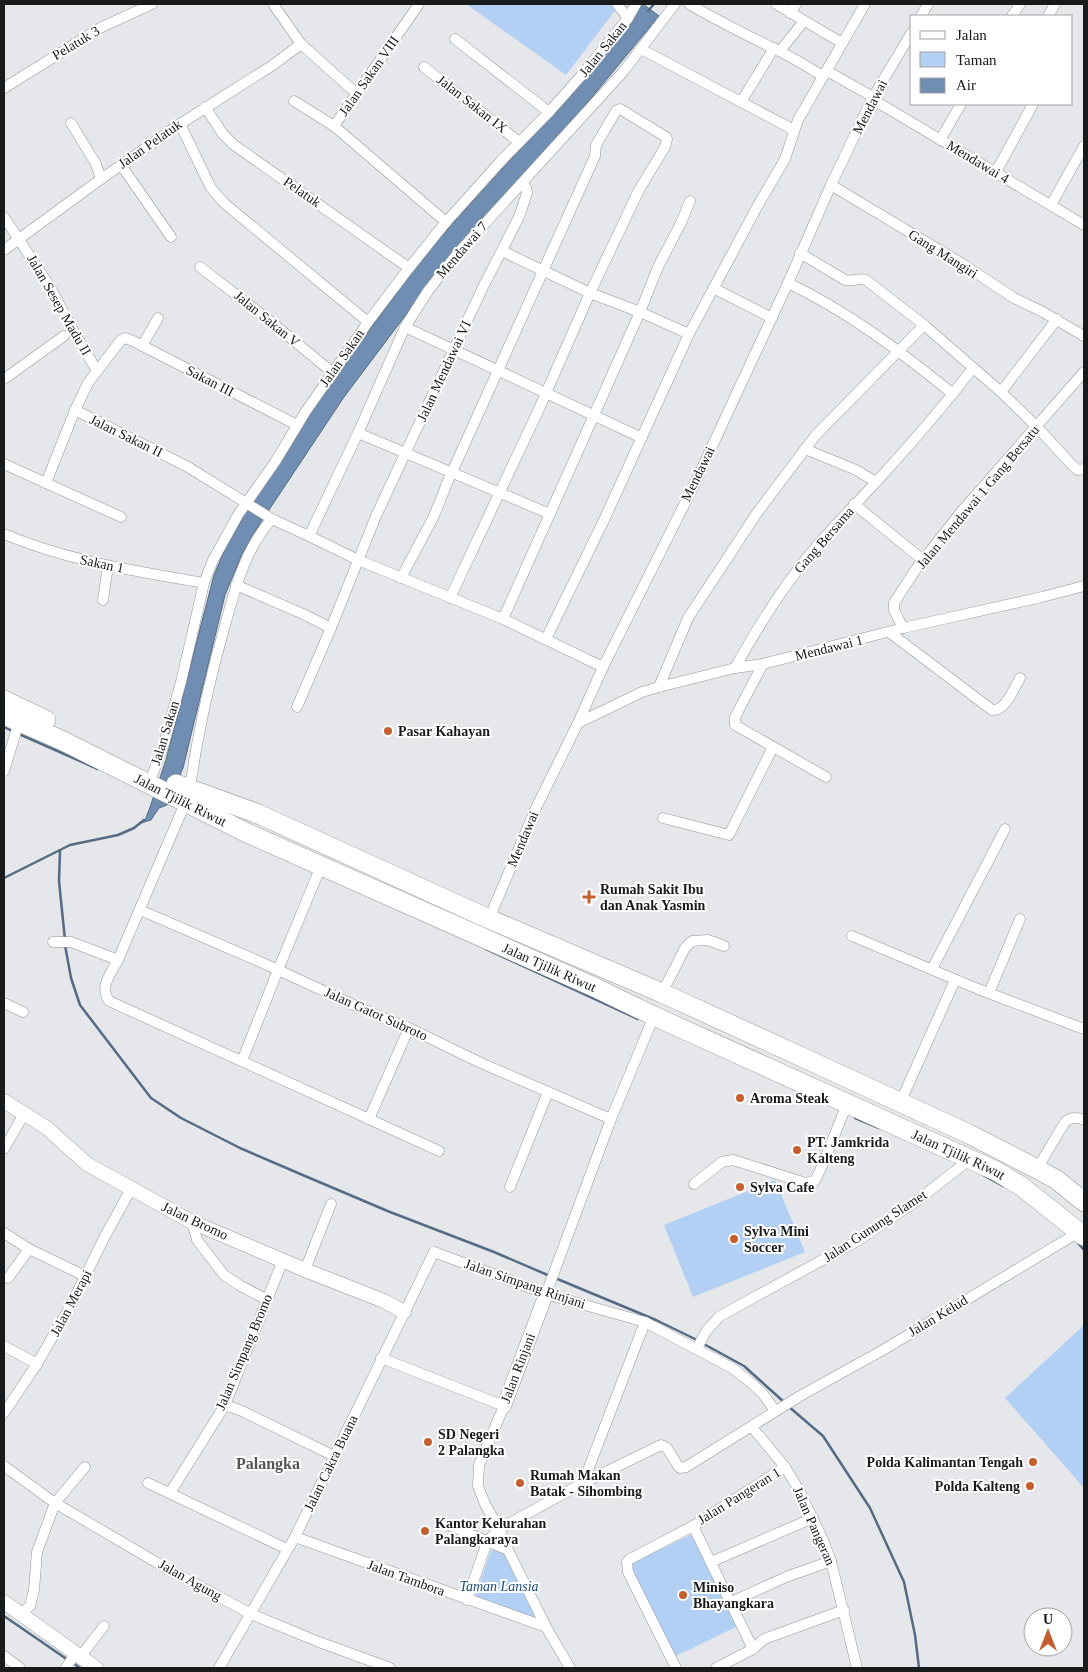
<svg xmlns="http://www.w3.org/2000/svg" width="1088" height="1672" font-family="Georgia,serif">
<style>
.green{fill:#b2d0f3}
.water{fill:#6f8eb1;stroke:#556b84}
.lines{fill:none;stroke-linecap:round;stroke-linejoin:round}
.stream{stroke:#556b84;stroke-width:2.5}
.street-casing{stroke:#949699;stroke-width:11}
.secondary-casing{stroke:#949699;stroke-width:15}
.highway-casing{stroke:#949699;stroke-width:20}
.street{stroke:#fff;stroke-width:10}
.secondary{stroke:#fff;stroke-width:14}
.highway{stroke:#fff;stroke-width:19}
.poi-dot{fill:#c45f2d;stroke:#fff;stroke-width:2}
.labels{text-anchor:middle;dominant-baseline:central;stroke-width:4;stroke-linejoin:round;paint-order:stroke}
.street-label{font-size:14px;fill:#191a1b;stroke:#fff}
.poi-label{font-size:14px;font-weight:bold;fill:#191a1b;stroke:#fff;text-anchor:start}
.park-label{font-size:14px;font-style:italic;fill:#1e4b7a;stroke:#fff}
.quarter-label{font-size:16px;font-weight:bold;fill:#525456;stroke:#fff}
</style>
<rect width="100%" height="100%" fill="#e5e7ea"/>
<g class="green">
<polygon points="466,4 620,4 566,75"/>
<polygon points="775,1180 805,1252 693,1297 664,1225"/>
<polygon points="1084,1325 1084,1488 1005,1398"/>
<polygon points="692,1534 738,1626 674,1657 628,1565"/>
<polygon points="493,1550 503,1552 535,1617 531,1618 477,1599 476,1595 477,1590 491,1551"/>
</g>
<polygon class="water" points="643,4 659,16 555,142 447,260 344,397 259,525 242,554 225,595 183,768 167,805 159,808 151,820 138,824 145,820 149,810 166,760 214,575 225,549 246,512 322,396 420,260 605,55"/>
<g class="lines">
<g class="stream">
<polyline points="648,11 654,4"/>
<polyline points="4,727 14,732"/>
<polyline points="19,734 98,769"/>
<polyline points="60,851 59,881 65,940"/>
<polyline points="4,878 70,845 118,835 134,828 144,820"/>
<polyline points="65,945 71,978 80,1005 151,1098 181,1118 240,1148 305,1176 390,1212 494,1252 550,1276"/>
<polyline points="486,949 638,1019"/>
<polyline points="855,1118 879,1128"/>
<polyline points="983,1175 1003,1186"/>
<polyline points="1078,1243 1084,1250"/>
<polyline points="555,1278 656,1320 697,1340"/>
<polyline points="702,1343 744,1366 784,1402"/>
<polyline points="788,1406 823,1436 870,1508 904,1582 915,1635 919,1668"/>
<polyline points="4,1616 68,1660"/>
<polyline points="73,1663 80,1668"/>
</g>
<g class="street-casing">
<g id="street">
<polyline points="273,4 301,44 357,94"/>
<polyline points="419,4 334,126 446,222"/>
<polyline points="617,4 628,18"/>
<path d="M689 4C718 21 748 36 779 51 794 58 809 68 823 76"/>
<polyline points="776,4 842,43"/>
<polyline points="790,13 796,4"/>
<polyline points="921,16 928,4"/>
<polyline points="1012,16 1020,4"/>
<polyline points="1048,16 1055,4"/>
<polyline points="455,39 549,112"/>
<polyline points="641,49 794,130"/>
<polyline points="780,51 804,21"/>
<polyline points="424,67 519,142"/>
<polyline points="827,71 873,97"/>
<polyline points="4,88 102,27 152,4"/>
<polyline points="872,99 1084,225"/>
<polyline points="294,101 334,126"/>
<polyline points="741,102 774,48"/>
<polyline points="205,107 223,134 234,145 409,268"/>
<polyline points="71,123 96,164 101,179"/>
<polyline points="180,124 211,188 224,203 368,322"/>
<polyline points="940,140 961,104"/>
<polyline points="121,165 171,237"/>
<polyline points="996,172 1033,104"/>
<polyline points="831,185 961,263 1014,298 1043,312 1084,336"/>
<polyline points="1051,205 1084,146"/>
<polyline points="4,217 49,285 74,332 97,371"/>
<polyline points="4,250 101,179 180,124 273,65 301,44"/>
<polyline points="502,251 590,293 640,312 689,334"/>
<path d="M800 253 845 280C853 282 859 277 866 280L924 325 1001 392 1037 427 1073 466 1078 470 1084 469"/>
<polyline points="200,267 269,320 333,373"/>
<path d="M788 283C849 312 901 352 953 394"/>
<polyline points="713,288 772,318"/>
<polyline points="405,327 642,438"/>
<polyline points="142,346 158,318"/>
<polyline points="4,379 64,336"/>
<polyline points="1001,392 1057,319"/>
<polyline points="297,425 133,341 125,338 121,340 88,383 75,410 188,467 272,519 309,536 358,560 503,619 603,667"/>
<polyline points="358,433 550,514"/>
<polyline points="805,449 856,470 876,482"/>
<polyline points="4,464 121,517"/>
<polyline points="46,483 75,410"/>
<polyline points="854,504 923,560"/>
<path d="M272 519C245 548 234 592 224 629 213 668 204 706 197 745 193 764 192 783 186 801L118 960C111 973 99 987 109 1001L369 1119 409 1028"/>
<path d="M4 534C68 561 136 571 204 583"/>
<polyline points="309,536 358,433 405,327 428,291 458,253 623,72 675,4"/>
<polyline points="401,578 434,516 448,481 595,156 596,145 616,111 620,109 666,137 667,139 665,147 639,190 590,293 539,409 450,598"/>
<polyline points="236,585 303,614 331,628"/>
<polyline points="103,600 108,566"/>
<polyline points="503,619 640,312 658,267 681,223 690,201"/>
<polyline points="903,628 894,610 894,603 916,569 961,512 1084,372"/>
<path d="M889 632 992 710C1006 711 1014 688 1020 678"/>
<polyline points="546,639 604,520 689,334 757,207 785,159 798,120 865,4"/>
<polyline points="763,664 735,717 735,725 826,777"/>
<path d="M735 668C758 626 784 585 815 548 835 525 856 504 877 481 910 445 943 407 973 368"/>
<polyline points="659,687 688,618 757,513 815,436 924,325"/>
<polyline points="297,707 331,628 376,516 483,287 519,217 527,193 526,188 523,183"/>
<polyline points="578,723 642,692 659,687 735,668 763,664 903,628 1042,597 1084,586"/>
<polyline points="4,771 19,722"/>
<polyline points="153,773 163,747 181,682 204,583 213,560 238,515 275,462 306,411 368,322 409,268 446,222 500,162 549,112 581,76 628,18 636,4"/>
<polyline points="663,818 729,835 773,747"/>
<polyline points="140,910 263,963 367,1011 409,1028 481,1063 611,1119"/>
<polyline points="489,919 536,808 578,723 603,667 695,483 788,283 831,185 873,97 912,32"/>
<polyline points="852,936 978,989 1084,1029"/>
<polyline points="53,942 71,942 118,960"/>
<polyline points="932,969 1005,829"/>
<polyline points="662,993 685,948 692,941 708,940 724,946"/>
<polyline points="989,993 1020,919"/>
<polyline points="4,1003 23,1012"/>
<polyline points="242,1061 278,970 321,866"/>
<polyline points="900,1103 955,980"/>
<polyline points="369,1119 439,1151"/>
<polyline points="4,1149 24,1114"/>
<path d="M1037 1169 1065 1122C1071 1117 1077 1117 1084 1120"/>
<polyline points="694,1184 722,1162 733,1160 806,1183 815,1181 822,1166 847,1104"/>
<polyline points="510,1187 548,1092"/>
<polyline points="192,1222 197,1240 224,1275 239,1285 266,1299"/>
<polyline points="4,1233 29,1249 85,1276"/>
<polyline points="305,1270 331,1204"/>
<polyline points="8,1278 29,1249"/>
<polyline points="546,1294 611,1119 654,1016"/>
<polyline points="4,1346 37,1364"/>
<polyline points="697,1348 707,1330 720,1316 859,1240 918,1200 969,1160"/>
<polyline points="381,1358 504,1406 479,1465 478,1486 485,1504 499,1529 508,1550 546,1627 570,1668"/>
<polyline points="225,1405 242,1411 334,1456"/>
<polyline points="4,1413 37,1364 72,1303 104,1238 131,1189"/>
<polyline points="752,1427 785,1467 799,1490 823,1540 831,1561 857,1668"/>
<polyline points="4,1466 55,1503 166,1568 251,1614 319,1642 390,1668"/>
<polyline points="148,1483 287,1549"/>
<polyline points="583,1483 645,1322"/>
<polyline points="170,1493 225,1405 283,1260"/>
<polyline points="446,1524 508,1550"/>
<polyline points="693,1526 753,1649"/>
<polyline points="295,1537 546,1627"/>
<polyline points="711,1562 813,1518"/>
<polyline points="467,1600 487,1542 499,1529 583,1483 661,1445 667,1448 678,1466 680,1468 686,1467 800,1396 883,1350 1079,1232"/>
<polyline points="731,1602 786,1577 831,1561"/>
<polyline points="21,1614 30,1606 34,1590 37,1552 55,1503 85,1467"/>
<polyline points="4,1656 20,1668"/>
<polyline points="80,1657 104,1626"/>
<polyline points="66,1668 75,1654"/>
<polyline points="219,1668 295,1537 434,1252 546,1294 645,1322 732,1368 749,1381 763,1394 775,1411"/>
<polyline points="676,1668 628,1572 627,1562 630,1559 693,1526 785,1467"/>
<polyline points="716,1668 753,1649 764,1639 844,1610"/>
</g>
</g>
<g class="secondary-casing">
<g id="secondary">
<polyline points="4,1101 47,1128 87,1164 192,1222 305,1270 384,1301 404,1312"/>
<polyline points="504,1406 546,1294"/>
<polyline points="4,1602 96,1668"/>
</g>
</g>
<g class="highway-casing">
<g id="highway">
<polyline points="4,700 46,720"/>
<path id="s1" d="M4 715 61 740 247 833 594 987 654 1016 996 1171 1021 1186 1084 1236"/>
<polyline points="176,784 256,813 489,919 662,993 804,1058 969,1134 1037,1169 1057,1180 1084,1202"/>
</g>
</g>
<use href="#street" class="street"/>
<use href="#secondary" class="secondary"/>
<use href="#highway" class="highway"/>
</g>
<g class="poi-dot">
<circle cx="388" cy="731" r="5"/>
<path d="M586.5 889.5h5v5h5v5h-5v5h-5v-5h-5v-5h5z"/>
<circle cx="740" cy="1098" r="5"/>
<circle cx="797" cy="1150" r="5"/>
<circle cx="740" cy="1187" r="5"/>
<circle cx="734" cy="1239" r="5"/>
<circle cx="428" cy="1442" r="5"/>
<circle cx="1033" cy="1462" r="5"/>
<circle cx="520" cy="1483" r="5"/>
<circle cx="1030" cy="1486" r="5"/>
<circle cx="425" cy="1531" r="5"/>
<circle cx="683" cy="1595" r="5"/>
</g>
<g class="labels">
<g class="street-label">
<text transform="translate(76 43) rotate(-31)">Pelatuk 3</text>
<text transform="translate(603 49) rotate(-51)">Jalan Sakan</text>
<text transform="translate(369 76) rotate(-55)">Jalan Sakan VIII</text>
<text transform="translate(472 104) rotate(38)">Jalan Sakan IX</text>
<text transform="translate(870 107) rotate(-63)">Mendawai</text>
<text transform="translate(150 144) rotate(-35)">Jalan Pelatuk</text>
<text transform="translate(978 162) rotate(31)">Mendawai 4</text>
<text transform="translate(302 192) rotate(35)">Pelatuk</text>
<text transform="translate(462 250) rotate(-49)">Mendawai 7</text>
<text transform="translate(943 254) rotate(32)">Gang Mangiri</text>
<text transform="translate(59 305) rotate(60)">Jalan Sesep Madu II</text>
<text transform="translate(267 319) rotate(39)">Jalan Sakan V</text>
<text transform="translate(342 358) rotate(-55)">Jalan Sakan</text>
<text transform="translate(444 371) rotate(-65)">Jalan Mendawai VI</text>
<text transform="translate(210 381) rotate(27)">Sakan III</text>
<text transform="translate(126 436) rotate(26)">Jalan Sakan II</text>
<text transform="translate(698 474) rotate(-64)">Mendawai</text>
<text transform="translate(978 497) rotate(-50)">Jalan Mendawai 1 Gang Bersatu</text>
<text transform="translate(824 540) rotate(-49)">Gang Bersama</text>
<text transform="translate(102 564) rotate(12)">Sakan 1</text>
<text transform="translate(829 648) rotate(-14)">Mendawai 1</text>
<text transform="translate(165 733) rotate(-73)">Jalan Sakan</text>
<text stroke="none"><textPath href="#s1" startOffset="196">Jalan Tjilik Riwut</textPath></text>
<text transform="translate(523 839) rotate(-67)">Mendawai</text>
<text stroke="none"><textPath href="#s1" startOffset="601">Jalan Tjilik Riwut</textPath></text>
<text transform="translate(376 1014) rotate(24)">Jalan Gatot Subroto</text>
<text stroke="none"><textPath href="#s1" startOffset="1051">Jalan Tjilik Riwut</textPath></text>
<text transform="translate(195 1221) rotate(25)">Jalan Bromo</text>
<text transform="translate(875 1226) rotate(-33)">Jalan Gunung Slamet</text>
<text transform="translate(525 1284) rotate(19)">Jalan Simpang Rinjani</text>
<text transform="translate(71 1303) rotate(-62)">Jalan Merapi</text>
<text transform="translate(938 1316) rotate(-31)">Jalan Kelud</text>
<text transform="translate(244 1352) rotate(-67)">Jalan Simpang Bromo</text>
<text transform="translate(518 1368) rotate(-69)">Jalan Rinjani</text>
<text transform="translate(331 1463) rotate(-64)">Jalan Cakra Buana</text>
<text transform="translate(739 1496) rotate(-32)">Jalan Pangeran 1</text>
<text transform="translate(814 1526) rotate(66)">Jalan Pangeran</text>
<text transform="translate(406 1578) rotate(20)">Jalan Tambora</text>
<text transform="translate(190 1580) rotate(29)">Jalan Agung</text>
</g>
<g class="poi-label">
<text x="398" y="731">Pasar Kahayan</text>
<text x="600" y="889">Rumah Sakit Ibu<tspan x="600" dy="16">dan Anak Yasmin</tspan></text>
<text x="750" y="1098">Aroma Steak</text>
<text x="807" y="1142">PT. Jamkrida<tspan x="807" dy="16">Kalteng</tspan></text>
<text x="750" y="1187">Sylva Cafe</text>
<text x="744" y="1231">Sylva Mini<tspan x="744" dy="16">Soccer</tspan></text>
<text x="438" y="1434">SD Negeri<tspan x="438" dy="16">2 Palangka</tspan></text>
<text x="1023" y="1462" text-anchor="end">Polda Kalimantan Tengah</text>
<text x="530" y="1475">Rumah Makan<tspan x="530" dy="16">Batak - Sihombing</tspan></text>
<text x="1020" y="1486" text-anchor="end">Polda Kalteng</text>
<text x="435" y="1523">Kantor Kelurahan<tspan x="435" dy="16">Palangkaraya</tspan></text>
<text x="693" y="1587">Miniso<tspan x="693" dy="16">Bhayangkara</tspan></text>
</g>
<g class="park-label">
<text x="499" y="1586">Taman Lansia</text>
</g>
<g class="quarter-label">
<text x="268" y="1463">Palangka</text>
</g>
</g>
<rect width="1088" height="1672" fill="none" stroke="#191a1b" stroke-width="10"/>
<rect x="910" y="15" width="162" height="90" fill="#ffffff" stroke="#a3a3a4"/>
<rect x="920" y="31" width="25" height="8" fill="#ffffff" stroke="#a3a3a4"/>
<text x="956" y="40" font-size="15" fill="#191a1b">Jalan</text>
<rect x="920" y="52" width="25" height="15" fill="#b2d0f3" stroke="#a3a3a4"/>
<text x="956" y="65" font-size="15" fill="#191a1b">Taman</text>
<rect x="920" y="78" width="25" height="15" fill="#6f8eb1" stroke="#a3a3a4"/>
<text x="956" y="90" font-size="15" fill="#191a1b">Air</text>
<g transform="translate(1048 1632)"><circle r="24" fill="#ffffff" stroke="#a3a3a4"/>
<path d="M0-4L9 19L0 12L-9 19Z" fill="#c45f2d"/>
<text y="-8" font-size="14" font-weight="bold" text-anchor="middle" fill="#191a1b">U</text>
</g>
</svg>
